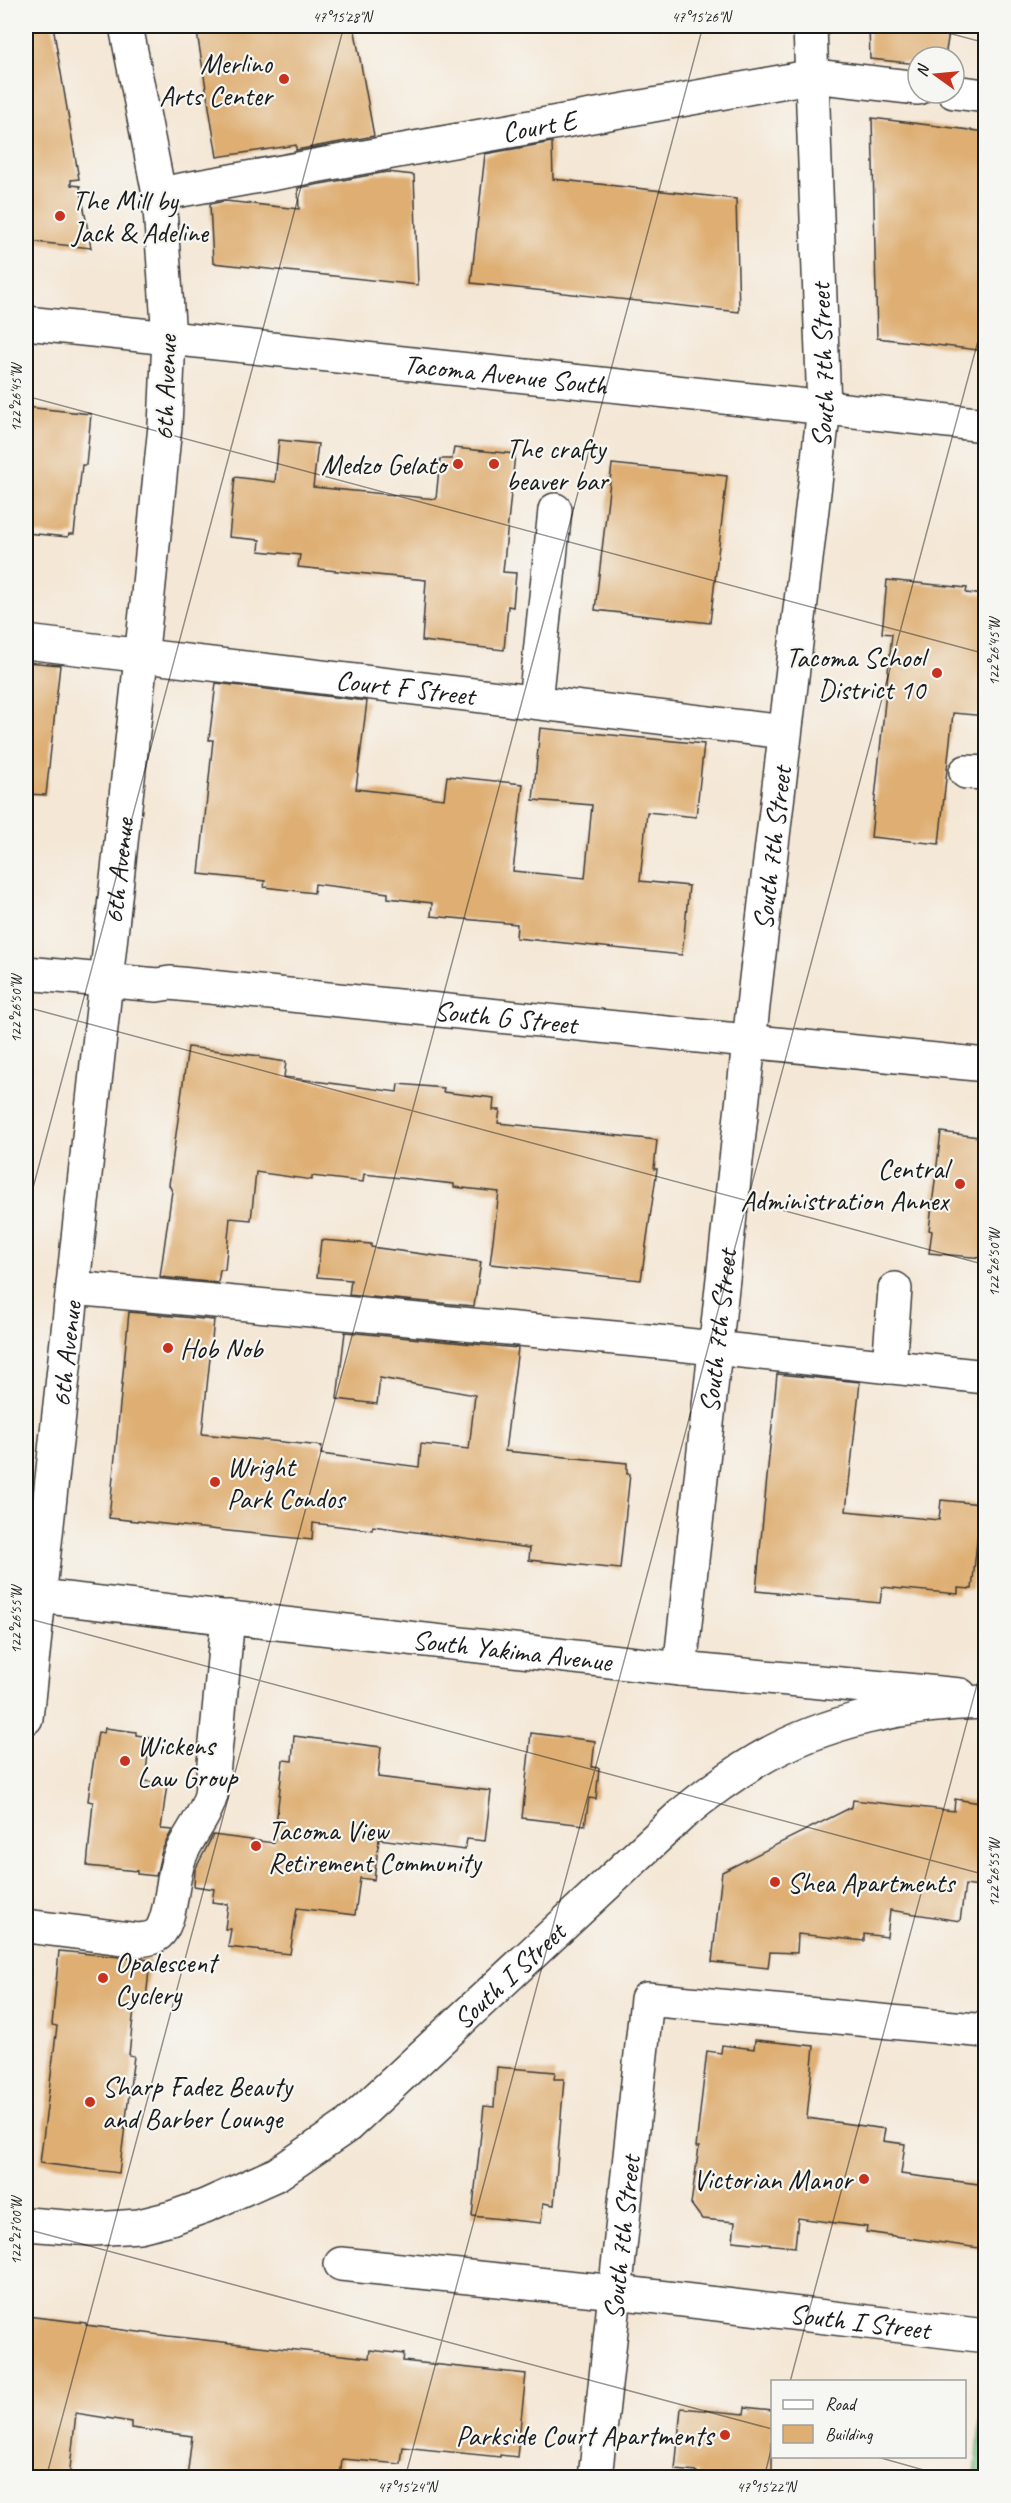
<svg xmlns="http://www.w3.org/2000/svg" width="1011" height="2503" font-family="Caveat,sans-serif">
<style>
.green{fill:#7dc886;stroke:#4c7251;stroke-width:1.5}
.building{fill:#deae72}
.lines{fill:none;stroke-linecap:round;stroke-linejoin:round}
.minor-casing{stroke:#3c3a38;stroke-width:36}
.major-casing{stroke:#3c3a38;stroke-width:36}
.minor{stroke:#fff;stroke-width:33}
.major{stroke:#fff;stroke-width:33}
.ticks{fill:none;stroke:#1c1c1c;stroke-width:1.5;stroke-opacity:0.45}
.poi-dot{fill:#c8321e;stroke:#f6f6f2;stroke-width:2}
.labels{text-anchor:middle;dominant-baseline:central;stroke-width:4.5;stroke-linejoin:round;paint-order:stroke}
.poi-label{font-size:28px;fill:#1c1c1c;stroke:#f6f6f2;text-anchor:start}
.street-label{font-size:28px;fill:#1c1c1c;stroke:#f6f6f2}
.neatline{fill:none;stroke:#1c1c1c;stroke-width:2}
.ticks-label{font-size:15px;text-anchor:middle;fill:#1c1c1c}
</style>
<rect width="100%" height="100%" fill="#f6f6f2"/>
<filter id="ink" filterUnits="userSpaceOnUse"><feTurbulence type="fractalNoise" baseFrequency=".0167" numOctaves="2"/><feDisplacementMap in="SourceGraphic" scale="12" xChannelSelector="R" yChannelSelector="G"/><feConvolveMatrix kernelMatrix="1 2 1 2 8 2 1 2 1" color-interpolation-filters="sRGB"/></filter>
<filter id="wash" filterUnits="userSpaceOnUse"><feTurbulence type="fractalNoise" baseFrequency=".008" numOctaves="4" result="noise"/><feDisplacementMap in="SourceGraphic" scale="24" xChannelSelector="R" yChannelSelector="G"/><feGaussianBlur stdDeviation="1.35" result="paint"/><feColorMatrix in="noise" values="0 0 0 0 0 0 0 0 0 0 0 0 0 0 0 0 0 1.4 0 .05"/><feComposite in="paint" operator="in"/></filter>
<g filter="url(#wash)">
<rect width="100%" height="100%" fill="#f4e7d5"/>
<polygon class="green" points="984,2384 985,2477 975,2477"/>
<g id="blocks">
<g class="building">
<polygon points="26,26 53,26 79,179 71,180 71,185 80,186 91,248 26,241"/>
<polygon points="196,26 354,26 374,136 296,150 296,145 217,157"/>
<polygon points="869,26 950,26 945,57 918,57 918,64 870,59"/>
<polygon points="872,118 986,132 986,351 877,338"/>
<polygon points="552,142 553,179 736,199 739,312 471,283 485,154"/>
<polygon points="387,172 414,175 418,285 213,263 210,204 225,201 299,209 298,188"/>
<polygon points="26,407 91,414 86,465 82,465 74,534 69,534 68,537 26,533"/>
<polygon points="279,440 318,444 313,487 436,499 440,459 452,459 454,448 515,454 503,572 516,573 513,607 508,606 504,650 422,641 426,580 298,567 300,555 259,551 260,540 229,537 235,477 275,482"/>
<polygon points="612,464 727,476 710,623 595,610"/>
<polygon points="887,580 967,588 966,593 986,595 986,716 953,713 939,844 871,837 892,634 882,633"/>
<polygon points="26,662 60,665 46,795 26,794"/>
<polygon points="216,683 367,701 356,789 444,799 447,776 523,784 513,871 585,878 592,805 533,800 540,728 704,744 696,817 647,812 640,881 689,886 682,955 516,938 517,924 431,916 432,903 388,898 388,893 315,884 314,893 264,887 265,881 199,874 213,740 209,740"/>
<polygon points="188,1047 260,1056 260,1058 286,1062 284,1077 397,1092 398,1084 444,1088 443,1092 494,1098 493,1110 500,1110 498,1123 657,1140 654,1169 657,1169 641,1280 490,1264 499,1192 454,1187 454,1184 364,1174 363,1182 312,1176 312,1180 256,1172 251,1220 230,1218 225,1270 220,1270 218,1283 160,1277 172,1191 169,1185"/>
<polygon points="941,1132 986,1138 986,1240 983,1258 929,1253 932,1231 929,1230"/>
<polygon points="321,1240 371,1244 371,1247 481,1262 474,1306 349,1295 351,1280 317,1277"/>
<polygon points="129,1312 214,1320 202,1434 322,1446 321,1454 419,1467 421,1444 469,1449 475,1395 380,1378 377,1404 337,1399 345,1332 518,1348 505,1451 627,1463 627,1474 630,1474 620,1569 529,1560 530,1548 373,1526 372,1530 313,1523 312,1540 109,1518"/>
<polygon points="777,1374 860,1382 846,1511 939,1520 941,1500 981,1504 972,1589 958,1588 958,1594 882,1587 880,1603 756,1591"/>
<polygon points="105,1728 136,1732 136,1735 150,1737 145,1781 167,1784 161,1829 172,1830 162,1850 156,1876 137,1874 137,1871 87,1866 93,1802 88,1801 92,1771 98,1732 104,1733"/>
<polygon points="531,1733 595,1741 592,1767 599,1768 596,1799 589,1798 585,1825 522,1818"/>
<polygon points="294,1736 381,1747 378,1777 491,1791 485,1841 467,1839 465,1850 379,1839 374,1880 360,1878 355,1915 297,1908 290,1954 228,1947 231,1929 225,1929 228,1904 212,1902 214,1889 194,1886 195,1870 213,1835 274,1843 283,1760 292,1761"/>
<polygon points="955,1799 986,1804 986,1888 965,1885 960,1921 890,1910 887,1937 864,1934 864,1941 798,1934 797,1953 770,1952 768,1968 712,1962 722,1872 852,1807 853,1800 954,1811"/>
<polygon points="59,1951 150,1960 146,2000 135,1999 129,2055 134,2056 119,2173 40,2163 57,2026 52,2025"/>
<polygon points="755,2040 814,2046 807,2118 885,2129 883,2141 905,2144 901,2174 986,2185 986,2249 866,2232 867,2227 798,2218 795,2247 733,2241 735,2222 702,2219 691,2204 699,2147 696,2147 707,2051 721,2053 722,2045 754,2049"/>
<polygon points="497,2067 555,2072 554,2079 564,2079 554,2205 543,2203 541,2223 472,2216 484,2106 494,2107"/>
<polygon points="26,2316 86,2323 86,2325 168,2336 369,2358 370,2350 404,2354 403,2361 526,2374 517,2457 500,2455 500,2457 403,2447 401,2464 342,2459 340,2478 292,2472 291,2478 187,2478 192,2436 131,2428 131,2422 76,2413 69,2478 26,2478"/>
<polygon points="745,2407 772,2410 772,2478 696,2478 697,2472 675,2470 681,2408 744,2414"/>
</g>
</g>
</g>
<g filter="url(#ink)">
<use href="#blocks" fill-opacity="0" stroke="#3c3a38" stroke-width="1.5"/>
<g class="lines">
<g class="minor-casing">
<g id="minor">
<polyline points="954,92 986,96"/>
<path id="s1" d="M159 194 814 76 918 88"/>
<polyline points="26,323 169,338 159,194 126,26"/>
<path id="s2" d="M26 642 785 732"/>
<polyline points="535,702 555,510"/>
<polyline points="966,772 986,773"/>
<path id="s3" d="M26 973 157 985 170 983 986 1065"/>
<polyline points="73,1288 658,1342 986,1377"/>
<polyline points="889,1367 895,1289"/>
<path id="s4" d="M39 1596 680 1669 960 1695"/>
<path id="s5" d="M680 1669 756 979 824 408 810 26"/>
<path d="M26 1926 139 1940C148 1939 157 1938 162 1929 173 1909 171 1878 180 1856 189 1833 204 1820 211 1795L228 1617"/>
<path id="s6" d="M341 2264 616 2292 986 2336"/>
<path id="s7" d="M595 2478 647 1999 986 2031"/>
</g>
</g>
<g class="major-casing">
<g id="major">
<path id="s8" d="M26 1718 148 594 165 426 169 338 986 425"/>
<path id="s9" d="M26 2224 93 2229 139 2226 171 2218 205 2206 277 2174 347 2126 681 1815C705 1795 729 1777 756 1761 823 1721 908 1703 986 1702"/>
</g>
</g>
<use href="#minor" class="minor"/>
<use href="#major" class="major"/>
</g>
</g>
<path class="ticks" d="M922 26 986 43M26 396 986 654M26 1007 986 1265M26 1214 344 26M26 1618 986 1875M26 2229 772 2429M790 2382 986 1651M874 2456 952 2478M46 2478 703 26M405 2478 986 311M764 2478 772 2446"/>
<g class="poi-dot">
<circle cx="284" cy="79" r="6"/>
<circle cx="60" cy="216" r="6"/>
<circle cx="458" cy="464" r="6"/>
<circle cx="494" cy="464" r="6"/>
<circle cx="937" cy="673" r="6"/>
<circle cx="960" cy="1184" r="6"/>
<circle cx="168" cy="1348" r="6"/>
<circle cx="215" cy="1482" r="6"/>
<circle cx="125" cy="1761" r="6"/>
<circle cx="256" cy="1846" r="6"/>
<circle cx="775" cy="1882" r="6"/>
<circle cx="103" cy="1978" r="6"/>
<circle cx="90" cy="2102" r="6"/>
<circle cx="864" cy="2179" r="6"/>
<circle cx="725" cy="2435" r="6"/>
</g>
<g class="labels">
<g class="poi-label">
<text x="272" y="63" text-anchor="end">Merlino<tspan x="272" dy="32">Arts Center</tspan></text>
<text x="72" y="200">The Mill by<tspan x="72" dy="32">Jack &amp; Adeline</tspan></text>
<text x="506" y="448">The crafty<tspan x="506" dy="32">beaver bar</tspan></text>
<text x="446" y="464" text-anchor="end">Medzo Gelato</text>
<text x="925" y="657" text-anchor="end">Tacoma School<tspan x="925" dy="32">District 10</tspan></text>
<text x="948" y="1168" text-anchor="end">Central<tspan x="948" dy="32">Administration Annex</tspan></text>
<text x="180" y="1348">Hob Nob</text>
<text x="227" y="1466">Wright<tspan x="227" dy="32">Park Condos</tspan></text>
<text x="137" y="1745">Wickens<tspan x="137" dy="32">Law Group</tspan></text>
<text x="268" y="1830">Tacoma View<tspan x="268" dy="32">Retirement Community</tspan></text>
<text x="787" y="1882">Shea Apartments</text>
<text x="115" y="1962">Opalescent<tspan x="115" dy="32">Cyclery</tspan></text>
<text x="102" y="2086">Sharp Fadez Beauty<tspan x="102" dy="32">and Barber Lounge</tspan></text>
<text x="852" y="2179" text-anchor="end">Victorian Manor</text>
<text x="713" y="2435" text-anchor="end">Parkside Court Apartments</text>
</g>
<g class="street-label">
<text stroke="none"><textPath href="#s1" startOffset="386">Court E</textPath></text>
<text stroke="none"><textPath href="#s5" startOffset="1312">South 7th Street</textPath></text>
<text stroke="none"><textPath href="#s8" startOffset="1726">Tacoma Avenue South</textPath></text>
<text transform="translate(165 388) rotate(-88)">6th Avenue</text>
<text stroke="none"><textPath href="#s2" startOffset="382">Court F Street</textPath></text>
<text stroke="none"><textPath href="#s5" startOffset="826">South 7th Street</textPath></text>
<text stroke="none"><textPath href="#s8" startOffset="852">6th Avenue</textPath></text>
<text stroke="none"><textPath href="#s3" startOffset="482">South G Street</textPath></text>
<text stroke="none"><textPath href="#s5" startOffset="340">South 7th Street</textPath></text>
<text stroke="none"><textPath href="#s8" startOffset="366">6th Avenue</textPath></text>
<text stroke="none"><textPath href="#s4" startOffset="476">South Yakima Avenue</textPath></text>
<text stroke="none"><textPath href="#s9" startOffset="567">South I Street</textPath></text>
<text stroke="none"><textPath href="#s7" startOffset="242">South 7th Street</textPath></text>
<text stroke="none"><textPath href="#s6" startOffset="522">South I Street</textPath></text>
</g>
</g>
<rect width="1011" height="2503" fill="none" stroke="#f6f6f2" stroke-width="66"/>
<rect x="771" y="2380" width="195" height="78" fill="#f6f6f2" stroke="#9f9f9c" stroke-width="1.5"/>
<rect x="783" y="2400" width="30" height="9" fill="#ffffff" stroke="#9f9f9c" stroke-width="1.5"/>
<text x="825" y="2410" font-size="18" fill="#1c1c1c">Road</text>
<rect x="783" y="2425" width="30" height="18" fill="#deae72" stroke="#9f9f9c" stroke-width="1.5"/>
<text x="825" y="2440" font-size="18" fill="#1c1c1c">Building</text>
<g transform="translate(936 75) rotate(285)"><circle r="28" fill="#f6f6f2" stroke="#9f9f9c" stroke-width="1.5"/>
<path d="M0-4.5L10 22L0 15L-10 22Z" fill="#c8321e"/>
<text y="-9" font-size="16" font-weight="bold" text-anchor="middle" fill="#1c1c1c">N</text>
</g>
<rect x="33" y="33" width="945" height="2437" class="neatline"/>
<g class="ticks-label">
<text x="342" y="22">47°15'28"N</text>
<text x="701" y="22">47°15'26"N</text>
<text transform="translate(16 398) rotate(-90)" y="5">122°26'45"W</text>
<text transform="translate(994 652) rotate(-90)" y="5">122°26'45"W</text>
<text transform="translate(16 1009) rotate(-90)" y="5">122°26'50"W</text>
<text transform="translate(994 1263) rotate(-90)" y="5">122°26'50"W</text>
<text transform="translate(16 1620) rotate(-90)" y="5">122°26'55"W</text>
<text transform="translate(994 1873) rotate(-90)" y="5">122°26'55"W</text>
<text transform="translate(16 2231) rotate(-90)" y="5">122°27'00"W</text>
<text x="407" y="2492">47°15'24"N</text>
<text x="766" y="2492">47°15'22"N</text>
</g>
</svg>
